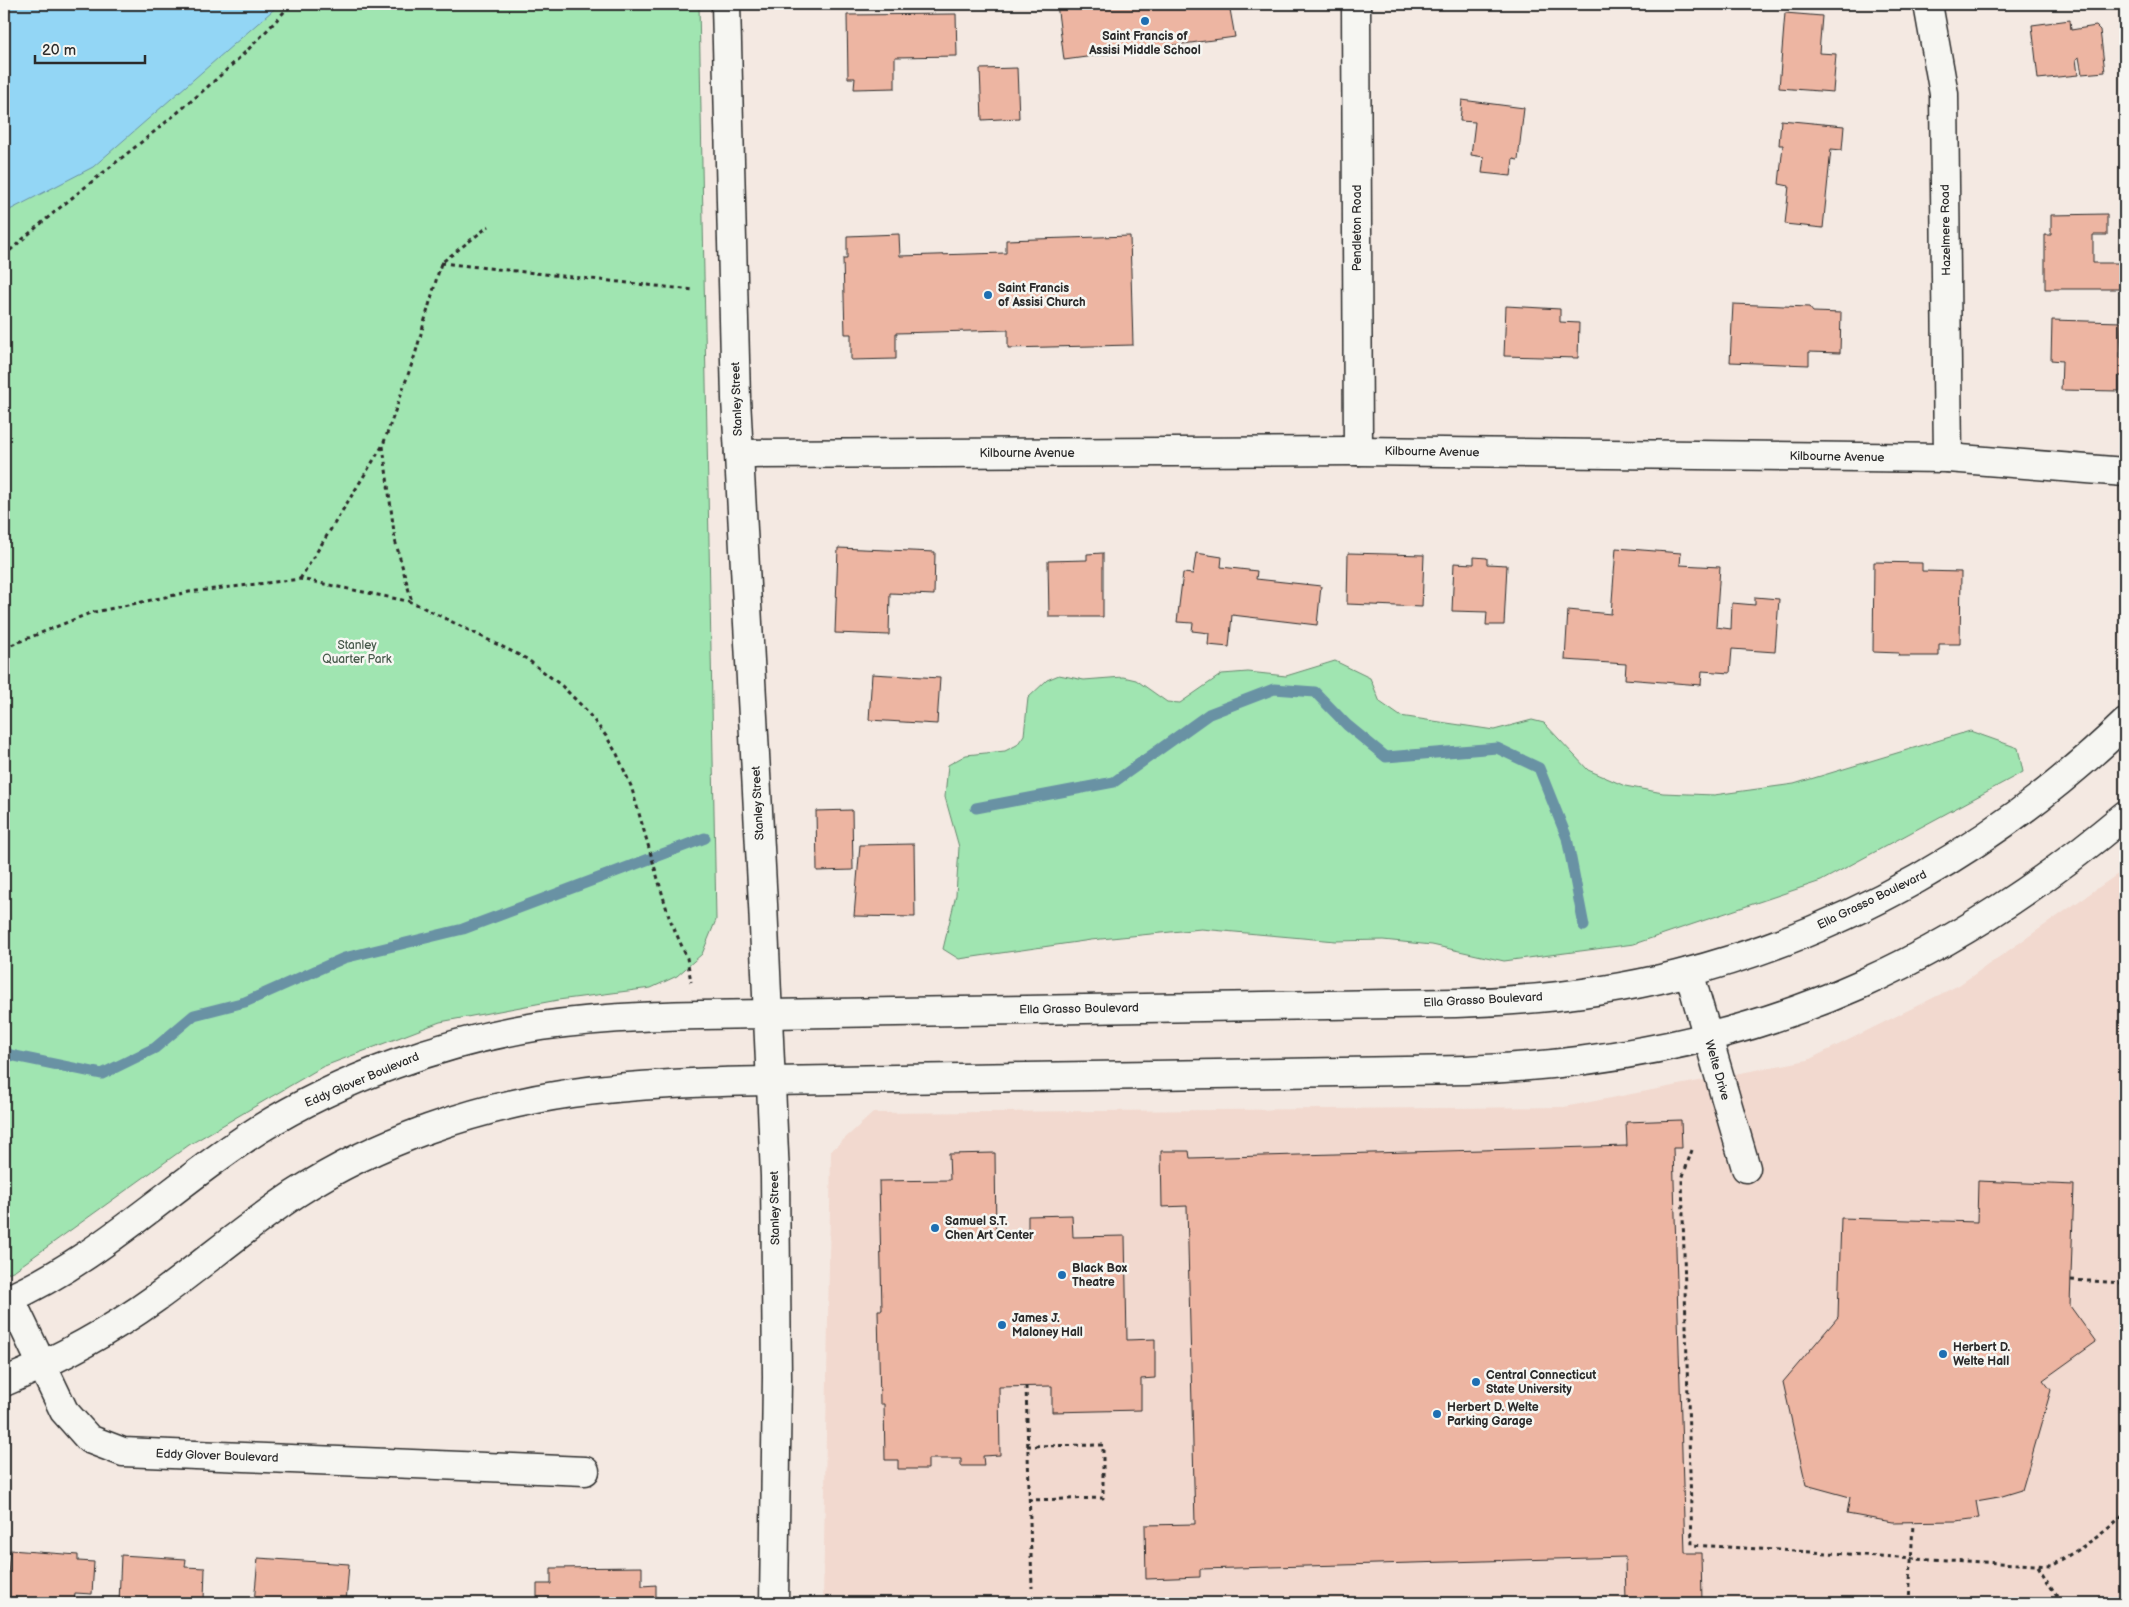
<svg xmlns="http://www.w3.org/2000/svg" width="2129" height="1607" font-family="'Balsamiq Sans',sans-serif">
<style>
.built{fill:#f2d9cf}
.green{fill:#a0e5b1;stroke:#66886e}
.water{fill:#93d6f5;stroke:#6992a4}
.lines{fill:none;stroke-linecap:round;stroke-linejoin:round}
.stream{stroke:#6992a4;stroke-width:11}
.building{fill:#edb5a2;stroke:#2b2b2b}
.minor-casing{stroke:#2b2b2b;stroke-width:31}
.tertiary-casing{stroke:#2b2b2b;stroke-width:31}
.secondary-casing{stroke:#2b2b2b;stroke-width:31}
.path{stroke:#2b2b2b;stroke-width:3;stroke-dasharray:4 4;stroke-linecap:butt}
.minor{stroke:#f6f6f2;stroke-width:28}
.tertiary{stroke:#f6f6f2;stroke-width:28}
.secondary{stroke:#f6f6f2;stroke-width:28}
.poi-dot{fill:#1f6fb2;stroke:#f6f6f2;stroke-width:2}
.labels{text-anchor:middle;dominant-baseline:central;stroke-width:5;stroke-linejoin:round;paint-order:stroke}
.poi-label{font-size:12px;font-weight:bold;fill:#2b2b2b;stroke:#f6f6f2;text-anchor:start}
.street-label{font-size:12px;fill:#2b2b2b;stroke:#f6f6f2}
.park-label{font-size:12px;fill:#485a4c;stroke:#f6f6f2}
</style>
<rect width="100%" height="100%" fill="#f4e9e2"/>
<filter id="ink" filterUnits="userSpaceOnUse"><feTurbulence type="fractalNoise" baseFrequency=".02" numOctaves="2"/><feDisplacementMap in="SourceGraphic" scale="10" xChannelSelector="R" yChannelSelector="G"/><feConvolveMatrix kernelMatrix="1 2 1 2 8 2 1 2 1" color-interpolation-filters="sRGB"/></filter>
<g filter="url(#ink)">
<polygon class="built" points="2125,869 2125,1603 823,1603 831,1151 873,1113 1564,1107 1808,1060 1959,985"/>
<g class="green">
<polygon points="4,4 699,4 716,920 702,954 677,976 651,988 558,1000 440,1022 322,1067 189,1145 15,1270 4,1275"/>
<polygon points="1335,661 1370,678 1380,702 1400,716 1494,730 1532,720 1544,723 1588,770 1625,786 1663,793 1714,795 1794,784 1970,731 2018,748 2023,772 1821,881 1634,944 1504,961 1432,945 1383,940 1336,941 1201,929 1091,940 959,959 943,949 956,895 959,847 945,797 948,765 966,755 1005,751 1017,745 1024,735 1028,698 1047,680 1059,675 1084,680 1123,677 1136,680 1167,702 1180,703 1222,674 1248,672 1286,676"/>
</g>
<polygon class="water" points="4,4 280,4 93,167 4,213"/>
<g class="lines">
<g class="stream">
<polyline points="976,808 1114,782 1209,714 1274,689 1315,692 1347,725 1386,757 1497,748 1539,768 1567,838 1584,926"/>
<polyline points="4,1050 10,1055 102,1074 155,1048 194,1015 245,1002 344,958 463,929 705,838"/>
</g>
</g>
<g class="building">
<polygon points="1057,4 1229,4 1235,37 1064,60"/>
<polygon points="1785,13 1822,16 1819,53 1836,54 1833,92 1779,88"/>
<polygon points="956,14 957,56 895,57 895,88 854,89 855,78 848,78 847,15"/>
<polygon points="2070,20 2071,30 2096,26 2100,30 2105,72 2082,74 2079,57 2076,59 2078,75 2038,79 2032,25"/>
<polygon points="1017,68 1019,118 982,120 980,69"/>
<polygon points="1462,100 1524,108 1518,160 1513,159 1511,176 1482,173 1484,157 1471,155 1475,122 1460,121"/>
<polygon points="1781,120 1844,126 1842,150 1831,149 1823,228 1785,224 1789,186 1779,184 1783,145 1779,145"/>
<polygon points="2107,214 2107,235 2093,235 2093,263 2122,263 2122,289 2045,289 2045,235 2051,235 2051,215"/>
<polygon points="899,234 900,256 1006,253 1006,240 1130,236 1133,345 1008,348 1008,330 896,333 896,359 851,360 851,334 845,334 843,259 847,259 847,236"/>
<polygon points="1733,304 1809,307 1813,312 1841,313 1840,353 1809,352 1809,365 1730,362"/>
<polygon points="1506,306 1560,309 1560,322 1579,323 1578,358 1504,356"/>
<polygon points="2052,320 2121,322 2120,358 2125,358 2125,376 2119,376 2119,391 2061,390 2062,361 2051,360"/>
<polygon points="838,548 935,552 934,595 890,593 889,635 835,633"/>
<polygon points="1616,548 1681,553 1680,565 1720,567 1716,627 1731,629 1732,603 1755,605 1755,597 1779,599 1775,652 1732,649 1730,673 1702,671 1701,685 1625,679 1626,664 1565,660 1568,610 1611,614"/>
<polygon points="1103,553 1103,617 1049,617 1048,561 1087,560 1087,554"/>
<polygon points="1196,553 1222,557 1221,567 1257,571 1256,579 1321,586 1317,625 1232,615 1229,647 1208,645 1209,633 1192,631 1193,623 1177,622 1183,573 1193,574"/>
<polygon points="1348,553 1424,555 1422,607 1347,604"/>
<polygon points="1474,557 1487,558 1487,564 1507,565 1504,625 1486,625 1487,612 1452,611 1454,563 1474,564"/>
<polygon points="1874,562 1922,563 1922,571 1961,572 1960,644 1939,644 1939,656 1898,656 1899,653 1873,652"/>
<polygon points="872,674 940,678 937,724 869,720"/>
<polygon points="852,810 853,870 817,871 816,811"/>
<polygon points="914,844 915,917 854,916 860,845"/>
<polygon points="1681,1120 1682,1148 1673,1148 1685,1553 1701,1553 1702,1603 1626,1603 1625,1557 1200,1569 1200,1577 1146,1579 1145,1525 1195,1524 1187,1206 1162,1207 1161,1151 1189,1151 1190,1158 1627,1146 1626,1122"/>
<polygon points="995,1153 996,1237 1028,1237 1028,1216 1072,1215 1073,1237 1125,1236 1127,1340 1155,1339 1155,1378 1141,1379 1141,1410 1052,1412 1052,1386 999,1387 1000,1455 983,1456 984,1466 961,1466 961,1459 928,1459 928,1469 898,1469 898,1460 885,1460 884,1404 880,1404 878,1310 882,1310 879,1181 950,1180 949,1154"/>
<polygon points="1978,1181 2074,1185 2070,1306 2096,1342 2043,1380 2051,1390 2022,1490 1999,1497 1976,1501 1979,1518 1956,1521 1892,1522 1847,1514 1850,1497 1806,1485 1783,1382 1838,1317 1841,1218 1977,1222"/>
<polygon points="10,1550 78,1555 78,1561 94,1562 92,1594 75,1593 74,1602 35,1599 35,1603 15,1603 16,1597 6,1597"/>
<polygon points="121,1555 186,1559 185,1567 205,1568 204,1600 183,1599 183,1603 119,1603"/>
<polygon points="258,1558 349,1564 346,1603 254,1603"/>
<polygon points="642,1567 642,1586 656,1585 656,1602 537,1603 537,1584 551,1584 551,1568"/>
</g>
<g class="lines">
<g class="minor-casing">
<g id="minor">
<polyline points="1356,4 1358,451"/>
<polyline points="1928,4 1944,94 1948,458"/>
<polyline points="739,454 1358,451 1948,458 2125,472"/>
<polyline points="1689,972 1746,1168"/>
<polyline points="10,1298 64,1411 89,1439 123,1452 585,1471"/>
</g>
</g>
<g class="tertiary-casing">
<g id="tertiary">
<path d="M4 1301C99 1260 172 1185 258 1130 341 1078 445 1041 541 1026 616 1015 692 1015 768 1014"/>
<path d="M4 1382C57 1360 109 1332 156 1298 203 1264 247 1226 295 1194 377 1141 476 1107 572 1093 637 1084 705 1082 771 1081"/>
</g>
</g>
<g class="secondary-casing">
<g id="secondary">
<polyline points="726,4 736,399 763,904 775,1176 777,1377 774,1603"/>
<path d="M768 1014 1456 1003C1530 1001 1605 993 1677 975 1846 933 2000 844 2125 723"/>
<path d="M771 1081 1466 1070C1599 1065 1736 1040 1859 985 1956 942 2044 883 2125 815"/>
</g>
</g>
<g class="path">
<path d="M4 256C98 170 207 101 291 4"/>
<polyline points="441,263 694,290"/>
<polyline points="383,446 395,540 412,602"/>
<polyline points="300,579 383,445 415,355 441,263 489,226"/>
<polyline points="4,648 90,613 189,592 300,579 412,602 527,659 562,686 585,709 606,736 617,754 631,786 669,917 687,958 691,982"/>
<path d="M1692 1150 1682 1179 1692 1545 2051 1566C2077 1550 2105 1535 2125 1512"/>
<polyline points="2071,1280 2125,1283"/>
<polyline points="1026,1386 1032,1588"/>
<polyline points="1027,1446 1103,1445 1103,1498 1029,1500"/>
<polyline points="2038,1566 2061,1603"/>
<polyline points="1909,1603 1913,1523"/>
</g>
<use href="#minor" class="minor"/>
<use href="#tertiary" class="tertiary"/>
<use href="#secondary" class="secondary"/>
</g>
</g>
<g class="poi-dot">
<circle cx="1145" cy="21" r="5"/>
<circle cx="988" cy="295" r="5"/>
<circle cx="935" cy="1228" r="5"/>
<circle cx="1062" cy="1275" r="5"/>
<circle cx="1002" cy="1325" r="5"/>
<circle cx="1943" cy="1354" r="5"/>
<circle cx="1476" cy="1382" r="5"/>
<circle cx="1437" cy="1414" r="5"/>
</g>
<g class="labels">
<g class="poi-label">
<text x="1145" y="36" text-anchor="middle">Saint Francis of<tspan x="1145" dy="14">Assisi Middle School</tspan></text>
<text x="998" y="288">Saint Francis<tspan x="998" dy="14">of Assisi Church</tspan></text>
<text x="945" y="1221">Samuel S.T.<tspan x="945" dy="14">Chen Art Center</tspan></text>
<text x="1072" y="1268">Black Box<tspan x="1072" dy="14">Theatre</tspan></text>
<text x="1012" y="1318">James J.<tspan x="1012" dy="14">Maloney Hall</tspan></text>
<text x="1953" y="1347">Herbert D.<tspan x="1953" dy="14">Welte Hall</tspan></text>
<text x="1486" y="1375">Central Connecticut<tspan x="1486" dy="14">State University</tspan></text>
<text x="1447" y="1407">Herbert D. Welte<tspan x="1447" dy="14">Parking Garage</tspan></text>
</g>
<g class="street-label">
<text transform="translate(1357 228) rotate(-90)">Pendleton Road</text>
<text transform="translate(1946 230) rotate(-91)">Hazelmere Road</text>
<text transform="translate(737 399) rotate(-92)">Stanley Street</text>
<text transform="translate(1432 452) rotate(1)">Kilbourne Avenue</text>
<text x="1027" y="453">Kilbourne Avenue</text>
<text transform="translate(1837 457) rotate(1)">Kilbourne Avenue</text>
<text transform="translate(758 803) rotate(-93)">Stanley Street</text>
<text transform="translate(1872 900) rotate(-26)">Ella Grasso Boulevard</text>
<text transform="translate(1483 1000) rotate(-3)">Ella Grasso Boulevard</text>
<text transform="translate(1079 1009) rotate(-1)">Ella Grasso Boulevard</text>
<text transform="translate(1717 1070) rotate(74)">Welte Drive</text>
<text transform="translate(362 1080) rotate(-23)">Eddy Glover Boulevard</text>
<text transform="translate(775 1208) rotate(-91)">Stanley Street</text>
<text transform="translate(217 1456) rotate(2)">Eddy Glover Boulevard</text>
</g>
<g class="park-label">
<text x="357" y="645">Stanley<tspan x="357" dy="14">Quarter Park</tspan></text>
</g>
</g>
<rect width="2129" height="1607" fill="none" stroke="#f6f6f2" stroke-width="20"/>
<rect x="10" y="10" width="2109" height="1587" fill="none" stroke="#2b2b2b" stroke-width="2" filter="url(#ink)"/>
<path d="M35 55v8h110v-8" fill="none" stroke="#2b2b2b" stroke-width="2.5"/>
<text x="42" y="55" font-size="15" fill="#2b2b2b" stroke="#f6f6f2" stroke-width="4" paint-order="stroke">20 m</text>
</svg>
